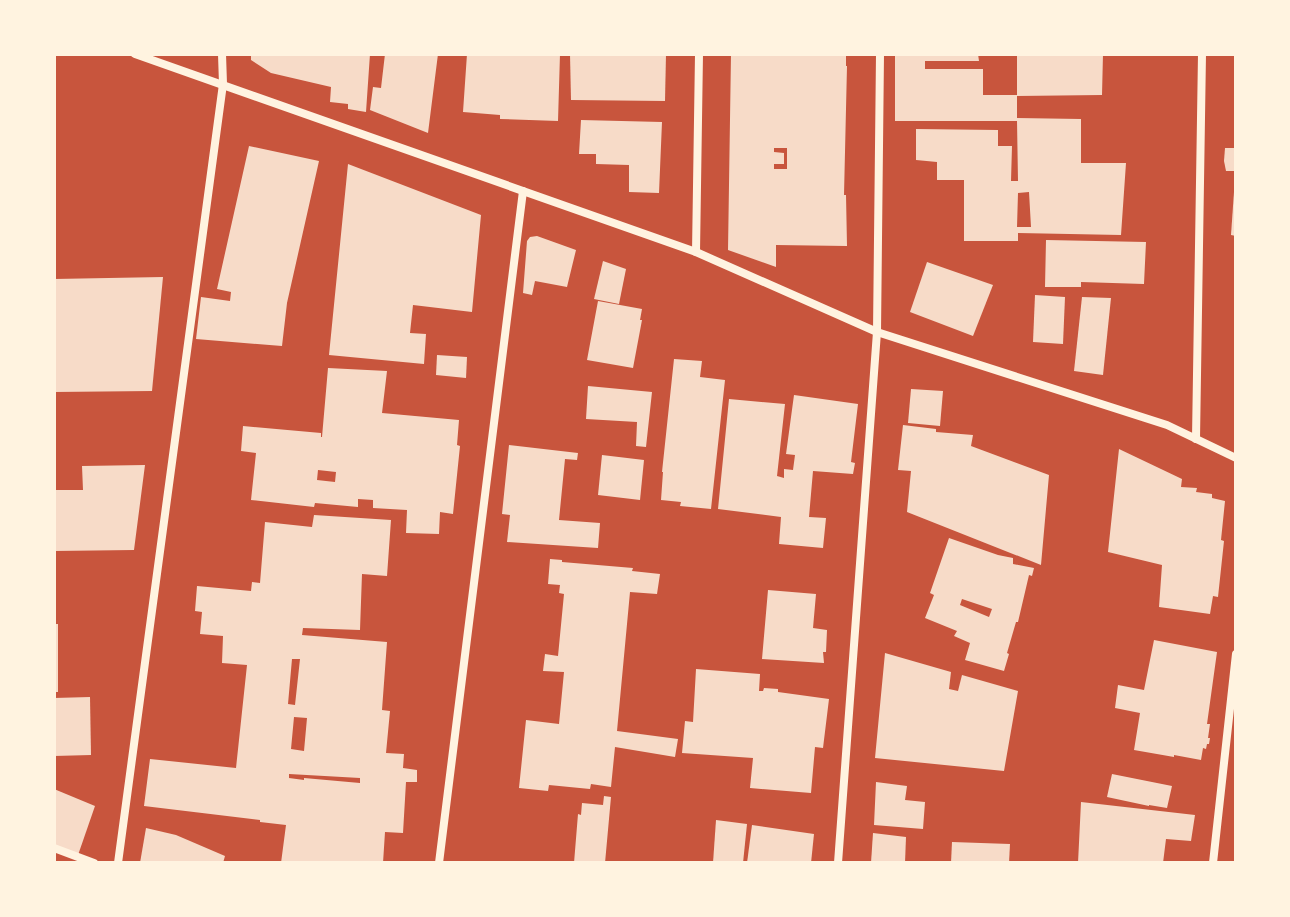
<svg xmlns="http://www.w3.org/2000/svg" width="1290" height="917" font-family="Lora,serif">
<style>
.building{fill:#f7dbc8;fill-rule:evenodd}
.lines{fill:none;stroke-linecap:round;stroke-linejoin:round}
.minor{stroke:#fff3e0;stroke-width:8}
</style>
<rect width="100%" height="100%" fill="#c8553d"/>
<g class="building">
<polygon points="251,54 370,54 366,112 348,109 348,104 330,102 331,87 271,73 251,60"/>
<polygon points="385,54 438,54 428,133 370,110 373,87 381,88"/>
<polygon points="467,54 560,54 558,121 500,119 500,115 463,112"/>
<polygon points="570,54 666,54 665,101 571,100"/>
<path d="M731 54H846V66H847L844 195H846L847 246 776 245V267L728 250ZM774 148H787V169H774V164H784V153L774 152Z"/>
<path d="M895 54H978L979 61H925V69H983V95H1017V54H1103L1102 95 1017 96V118L1081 119V163H1126L1121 235 1018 233V241H964V180H937V162L916 160V129L998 130V146H1012L1011 181H1018L1017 121H895ZM1029 192 1031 227H1017L1018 193Z"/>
<polygon points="581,120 662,122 659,193 629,192 629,165 596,164 596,154 579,154"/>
<polygon points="249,146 319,161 287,303 282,346 196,339 201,297 230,301 231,292 217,289"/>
<polygon points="1225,148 1236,148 1236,171 1226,171 1224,161"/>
<polygon points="348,164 481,215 472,312 413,305 410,333 426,334 424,364 329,355"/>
<polygon points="1234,192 1236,192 1236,236 1231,235"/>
<polygon points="537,236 576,250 567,287 535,281 532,295 523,293 527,241 530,237"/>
<polygon points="1046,240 1146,242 1144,284 1081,282 1081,287 1045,287"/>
<polygon points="603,261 626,269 619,304 594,299"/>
<polygon points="927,262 993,285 973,336 910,312"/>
<polygon points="163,277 152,391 54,392 54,279"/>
<polygon points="1035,295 1065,297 1063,344 1033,342"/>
<polygon points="1082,297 1111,298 1103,375 1074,371"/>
<polygon points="598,301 642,309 640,320 642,320 633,368 587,360"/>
<polygon points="437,355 467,357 466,378 436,375"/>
<polygon points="674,359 702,361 700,377 725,380 711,509 680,506 681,502 661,500 663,472 662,472"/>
<path d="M328 368 387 371 382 413 459 420 457 445 460 446 453 514 440 512 439 534 406 533 407 510 373 508V500L358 499V507L315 503 314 507 251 500 256 453 241 451 243 426 321 433V437H322ZM318 470 336 472 335 482 317 480Z"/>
<polygon points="588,386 652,392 646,447 636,446 637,422 586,419"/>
<polygon points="911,389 943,391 940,426 908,423"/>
<polygon points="794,395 858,404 851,462 855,463 853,474 813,471 809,517 826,518 823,548 779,544 781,517 718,509 729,399 785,404 777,476 784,478 784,469 793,470 795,455 786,454"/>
<polygon points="903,425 936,429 936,432 973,435 971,446 1049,475 1041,565 907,512 911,471 898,470"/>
<polygon points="509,445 578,453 577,460 565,459 559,520 600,523 598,548 507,542 510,515 502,514"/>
<polygon points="1119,449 1182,479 1181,487 1197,488 1196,492 1212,494 1212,498 1225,501 1221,540 1224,541 1218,597 1213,596 1210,614 1159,607 1162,565 1108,552"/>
<polygon points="602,455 644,460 640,500 598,495"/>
<polygon points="145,465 134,550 54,551 54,490 83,490 82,466"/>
<path d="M314 515 391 520 387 576 362 574 360 630 303 628 302 635 387 642 382 710 390 711 386 753 404 754 403 768 417 770V782H406L403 833 385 832 383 863H281L286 825 260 822V820L144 806 150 759 236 768 247 665 222 663 223 636 200 634 202 612 195 611 197 586 251 591 252 582 260 583 265 522 312 527ZM292 659H300L295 705 288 704ZM294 717 307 718 304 751 291 749ZM289 774 360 778V783L304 778V780L289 778Z"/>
<path d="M949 538 998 555 1013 558V564L1034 568 1032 576 1029 575 1018 622H1016L1007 653 1009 654 1004 671 965 660 970 643 954 636 957 631 925 618 934 595 930 593ZM962 599 992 609 989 617 960 605Z"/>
<polygon points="550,559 562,560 562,562 633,568 632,571 660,574 657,594 630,592 617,731 678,739 675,757 615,747 611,787 591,784 590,789 549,785 548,791 519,788 526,720 559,724 564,672 543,671 545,654 558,656 564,594 559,593 560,585 548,584"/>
<polygon points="768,590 816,594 813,628 827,630 826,652 823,652 824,663 762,659"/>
<rect x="54" y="624" width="4" height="68"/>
<polygon points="1154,640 1217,652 1207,724 1210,724 1208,738 1210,738 1209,744 1207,744 1206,749 1203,748 1201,760 1174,755 1174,757 1134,750 1140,713 1115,708 1118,685 1144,690"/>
<polygon points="885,653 951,672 949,689 958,691 962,675 1018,691 1004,771 875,758"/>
<polygon points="696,669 760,674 759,691 763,691 764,688 778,689 778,692 829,699 823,748 815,747 811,793 750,788 753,758 682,753 685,721 693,722"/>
<polygon points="90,697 91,755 54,756 54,698"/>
<polygon points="1112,774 1172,786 1167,808 1149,805 1149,806 1107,797"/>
<polygon points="876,782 907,786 905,800 925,802 923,829 874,825"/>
<polygon points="54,789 95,806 77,858 54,849"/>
<polygon points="604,796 611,797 605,863 574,863 578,814 581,815 582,803 603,805"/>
<polygon points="1081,802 1195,815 1191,841 1166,839 1163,863 1078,863"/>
<polygon points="716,820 747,824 743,863 713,863"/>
<polygon points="752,825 814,834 811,863 747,863"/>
<polygon points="146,828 176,835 225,856 223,863 140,863"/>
<polygon points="873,833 906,837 905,863 871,863"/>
<polygon points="952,842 1010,844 1009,863 951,863"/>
</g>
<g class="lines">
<g class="minor">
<polyline points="135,54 696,252 877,332 1167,425 1236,458"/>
<polyline points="696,252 699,54"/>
<polyline points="1196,439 1202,54"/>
<polyline points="54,848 94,863"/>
<polyline points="118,863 223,84 222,54"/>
<polyline points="439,863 523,191"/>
<polyline points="838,863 877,332 880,54"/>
<polyline points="1213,863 1236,654"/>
</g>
</g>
<rect width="1290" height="917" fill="none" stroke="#fff3e0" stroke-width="112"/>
</svg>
